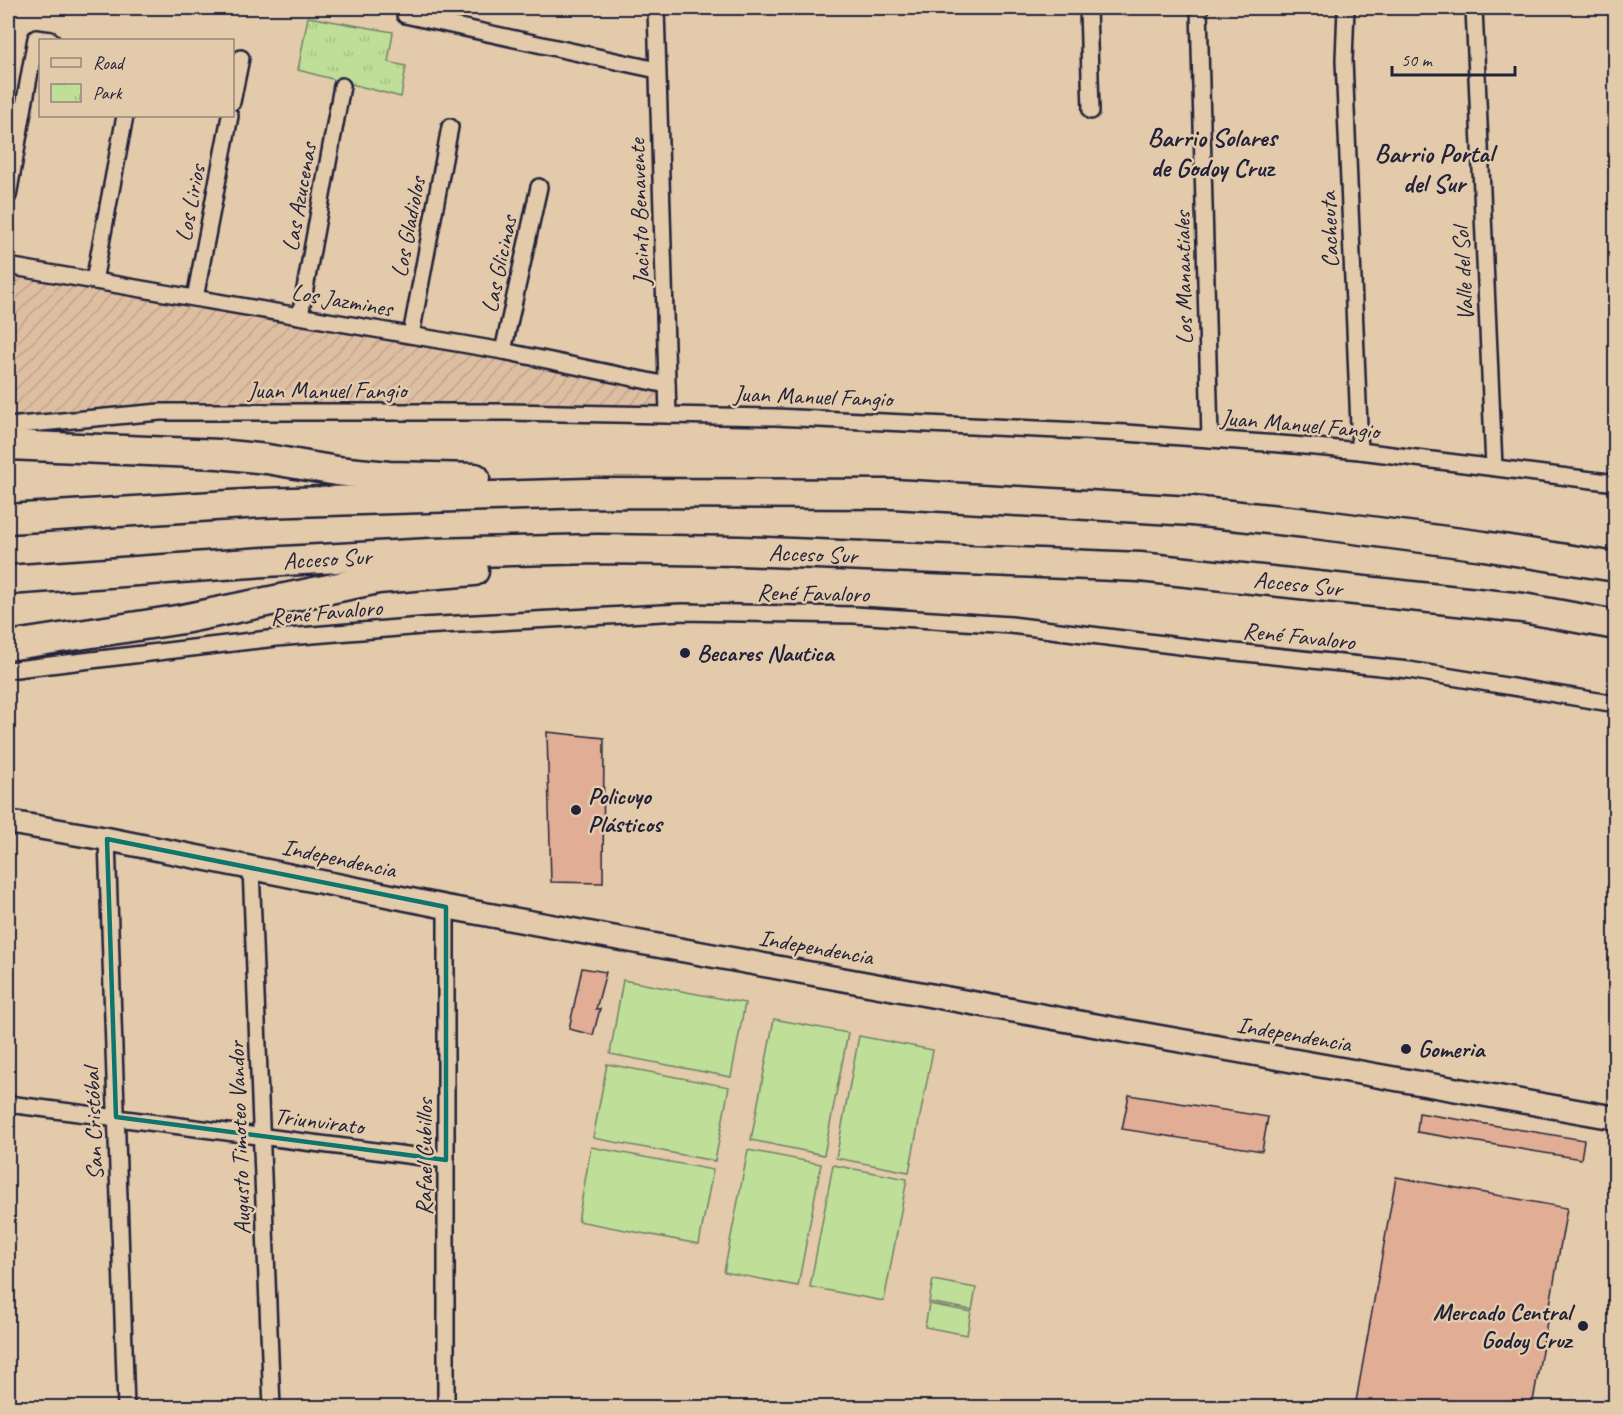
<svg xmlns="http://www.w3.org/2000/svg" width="1623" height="1415" font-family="Caveat,sans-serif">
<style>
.industrial{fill:url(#industrial-furrows)}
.grass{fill:#bfdf98;stroke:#70806a;stroke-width:1.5}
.park{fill:url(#park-tufts);stroke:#70806a;stroke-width:1.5}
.building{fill:#e1ad94;stroke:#22223b;stroke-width:1.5}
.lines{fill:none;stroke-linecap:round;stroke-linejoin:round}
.street-casing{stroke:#22223b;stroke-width:20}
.secondary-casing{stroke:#22223b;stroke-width:27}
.highway-casing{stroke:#22223b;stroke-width:33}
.street{stroke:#e2caaa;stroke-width:15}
.secondary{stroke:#e2caaa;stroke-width:22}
.highway{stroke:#e2caaa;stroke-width:28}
.marked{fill:none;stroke:#0f766e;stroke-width:4.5;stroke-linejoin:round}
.poi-dot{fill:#22223b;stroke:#e2caaa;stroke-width:2}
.labels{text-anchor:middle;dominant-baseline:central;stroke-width:5;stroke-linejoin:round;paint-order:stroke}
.street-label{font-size:24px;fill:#22223b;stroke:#e2caaa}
.poi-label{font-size:24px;font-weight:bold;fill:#22223b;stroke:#e2caaa;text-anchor:start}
.neighbourhood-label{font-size:26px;font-weight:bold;fill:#22223b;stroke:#e2caaa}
</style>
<defs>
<pattern id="industrial-furrows" width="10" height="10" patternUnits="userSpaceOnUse" patternTransform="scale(1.5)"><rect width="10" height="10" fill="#debea1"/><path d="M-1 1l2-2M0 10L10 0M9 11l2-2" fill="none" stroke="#bea38c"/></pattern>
<pattern id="park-tufts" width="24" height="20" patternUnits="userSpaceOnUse" patternTransform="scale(1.5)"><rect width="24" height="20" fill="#bfdf98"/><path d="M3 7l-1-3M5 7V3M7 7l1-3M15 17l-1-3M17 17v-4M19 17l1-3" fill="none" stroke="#a4bf84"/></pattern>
</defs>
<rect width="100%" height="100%" fill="#e2caaa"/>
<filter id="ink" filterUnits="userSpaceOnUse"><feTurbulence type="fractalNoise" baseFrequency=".0167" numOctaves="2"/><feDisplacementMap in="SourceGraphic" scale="12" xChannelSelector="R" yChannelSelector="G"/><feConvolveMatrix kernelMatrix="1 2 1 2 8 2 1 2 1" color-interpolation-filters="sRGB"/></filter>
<g filter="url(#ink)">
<polygon class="industrial" points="8,266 667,385 668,415 228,413 8,426"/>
<g class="grass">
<polygon points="623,980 745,1003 731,1077 610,1054"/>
<polygon points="774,1019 848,1033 824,1155 751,1140"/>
<polygon points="859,1036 933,1050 909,1172 836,1158"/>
<polygon points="607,1064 729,1087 715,1161 593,1138"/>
<polygon points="591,1147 713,1170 699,1244 578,1221"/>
<polygon points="748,1150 821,1164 798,1286 724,1272"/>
<polygon points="833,1165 907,1179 884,1301 810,1287"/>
<polygon points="933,1280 976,1288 972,1310 929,1302"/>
<polygon points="929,1304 971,1312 967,1335 925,1327"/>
</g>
<polygon class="park" points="308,17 393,32 388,62 406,66 401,97 298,70"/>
<g class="building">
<polygon points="547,732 604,738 603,883 551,882"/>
<polygon points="582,968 606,972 596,1009 600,1009 593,1035 569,1029"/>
<polygon points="1129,1095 1268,1117 1262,1151 1122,1129"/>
<polygon points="1419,1113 1584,1140 1581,1159 1417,1132"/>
<polygon points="1396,1177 1567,1208 1532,1407 1355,1407"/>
</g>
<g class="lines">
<g class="street-casing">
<g id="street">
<polyline points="406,8 405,15 657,70"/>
<polyline points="656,8 668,415"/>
<polyline points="1088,8 1091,111"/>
<polyline points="1199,8 1210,439"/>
<polyline points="1346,8 1344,60 1360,451"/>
<polyline points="1474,8 1494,467"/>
<polyline points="232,102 241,58"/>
<polyline points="8,196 36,38 51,40"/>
<polyline points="8,266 503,351 667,385"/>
<polyline points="94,281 125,116"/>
<polyline points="195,298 230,116"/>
<polyline points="300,316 342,86"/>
<polyline points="411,335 450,127"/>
<polyline points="503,351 539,187"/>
<polyline points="8,426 160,412 508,412 775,417 1126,433 1293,445 1360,451 1616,483"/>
<polyline points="8,670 276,638 422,626 681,612 854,615 1011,625 1196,648 1409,670 1616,704"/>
<polyline points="107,839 126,1408"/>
<polyline points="251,867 272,1408"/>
<polyline points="8,1104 446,1160"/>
<polyline points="446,1408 446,907"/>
</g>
</g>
<g class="secondary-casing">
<polyline id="secondary" points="8,822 107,839 446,907 1115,1029 1616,1118"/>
</g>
<g class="highway-casing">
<g id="highway">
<polyline points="8,445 219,454 267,459 337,471 389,476 475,478"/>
<polyline points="8,519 261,503 588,493 893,494 1192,511 1316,524 1484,546 1616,567"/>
<path id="s1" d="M8 580 265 562 431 553 598 549 740 551 1140 567 1523 608 1616 625"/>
<polyline points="8,646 183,619 378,579 474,571"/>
</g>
</g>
<use href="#street" class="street"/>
<use href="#secondary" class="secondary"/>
<use href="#highway" class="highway"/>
</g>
</g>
<path class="marked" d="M107 839 446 907V1160L116 1117Z"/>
<g class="poi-dot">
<circle cx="685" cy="653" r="6"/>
<circle cx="576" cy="810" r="6"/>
<circle cx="1406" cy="1049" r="6"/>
<circle cx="1583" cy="1326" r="6"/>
</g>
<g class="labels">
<g class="street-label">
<text transform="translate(299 197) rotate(-80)">Las Azucenas</text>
<text transform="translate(190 203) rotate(-79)">Los Lirios</text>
<text transform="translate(639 212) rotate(-92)">Jacinto Benavente</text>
<text transform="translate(408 227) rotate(-79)">Los Gladiolos</text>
<text transform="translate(1329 230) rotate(-92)">Cacheuta</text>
<text transform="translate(499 264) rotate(-78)">Las Glicinas</text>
<text transform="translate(1463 274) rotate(-93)">Valle del Sol</text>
<text transform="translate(1183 278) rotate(-91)">Los Manantiales</text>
<text transform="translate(342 300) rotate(10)">Los Jazmines</text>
<text x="327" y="390">Juan Manuel Fangio</text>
<text transform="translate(813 396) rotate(2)">Juan Manuel Fangio</text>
<text transform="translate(1300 424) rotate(5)">Juan Manuel Fangio</text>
<text stroke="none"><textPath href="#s1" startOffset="806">Acceso Sur</textPath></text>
<text stroke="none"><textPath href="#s1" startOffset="320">Acceso Sur</textPath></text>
<text stroke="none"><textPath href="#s1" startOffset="1292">Acceso Sur</textPath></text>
<text transform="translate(813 593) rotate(1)">René Favaloro</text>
<text transform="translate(326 612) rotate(-5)">René Favaloro</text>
<text transform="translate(1299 636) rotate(6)">René Favaloro</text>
<text transform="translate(339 858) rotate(12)">Independencia</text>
<text transform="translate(816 947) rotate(10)">Independencia</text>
<text transform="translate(1294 1034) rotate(10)">Independencia</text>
<text transform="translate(319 1121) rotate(7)">Triunvirato</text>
<text transform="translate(93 1124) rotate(-92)">San Cristóbal</text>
<text transform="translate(239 1138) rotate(-92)">Augusto Timoteo Vandor</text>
<text transform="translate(424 1157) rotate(-90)">Rafael Cubillos</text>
</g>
<g class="poi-label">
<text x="697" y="653">Becares Nautica</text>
<text x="588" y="796">Policuyo<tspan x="588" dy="28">Plásticos</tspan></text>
<text x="1418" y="1049">Gomeria</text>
<text x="1571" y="1312" text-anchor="end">Mercado Central<tspan x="1571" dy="28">Godoy Cruz</tspan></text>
</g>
<g class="neighbourhood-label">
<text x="1212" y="137">Barrio Solares<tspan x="1212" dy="30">de Godoy Cruz</tspan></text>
<text x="1434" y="153">Barrio Portal<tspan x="1434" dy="30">del Sur</tspan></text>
</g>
</g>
<rect width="1623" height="1415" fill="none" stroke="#e2caaa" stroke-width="30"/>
<rect x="15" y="15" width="1593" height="1385" fill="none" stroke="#22223b" stroke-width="2" filter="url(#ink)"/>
<rect x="39" y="39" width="195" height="78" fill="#e2caaa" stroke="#95877e" stroke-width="1.5"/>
<rect x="51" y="58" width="30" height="9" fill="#e2caaa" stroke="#95877e" stroke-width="1.5"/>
<text x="93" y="69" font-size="18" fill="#22223b">Road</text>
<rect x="51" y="84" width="30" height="18" fill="url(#park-tufts)" stroke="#95877e" stroke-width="1.5"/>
<text x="93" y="99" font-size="18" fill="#22223b">Park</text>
<path d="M1392 66v9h123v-9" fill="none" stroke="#22223b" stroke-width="3"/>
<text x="1401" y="66" font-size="18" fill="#22223b" stroke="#e2caaa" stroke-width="4.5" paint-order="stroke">50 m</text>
</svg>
